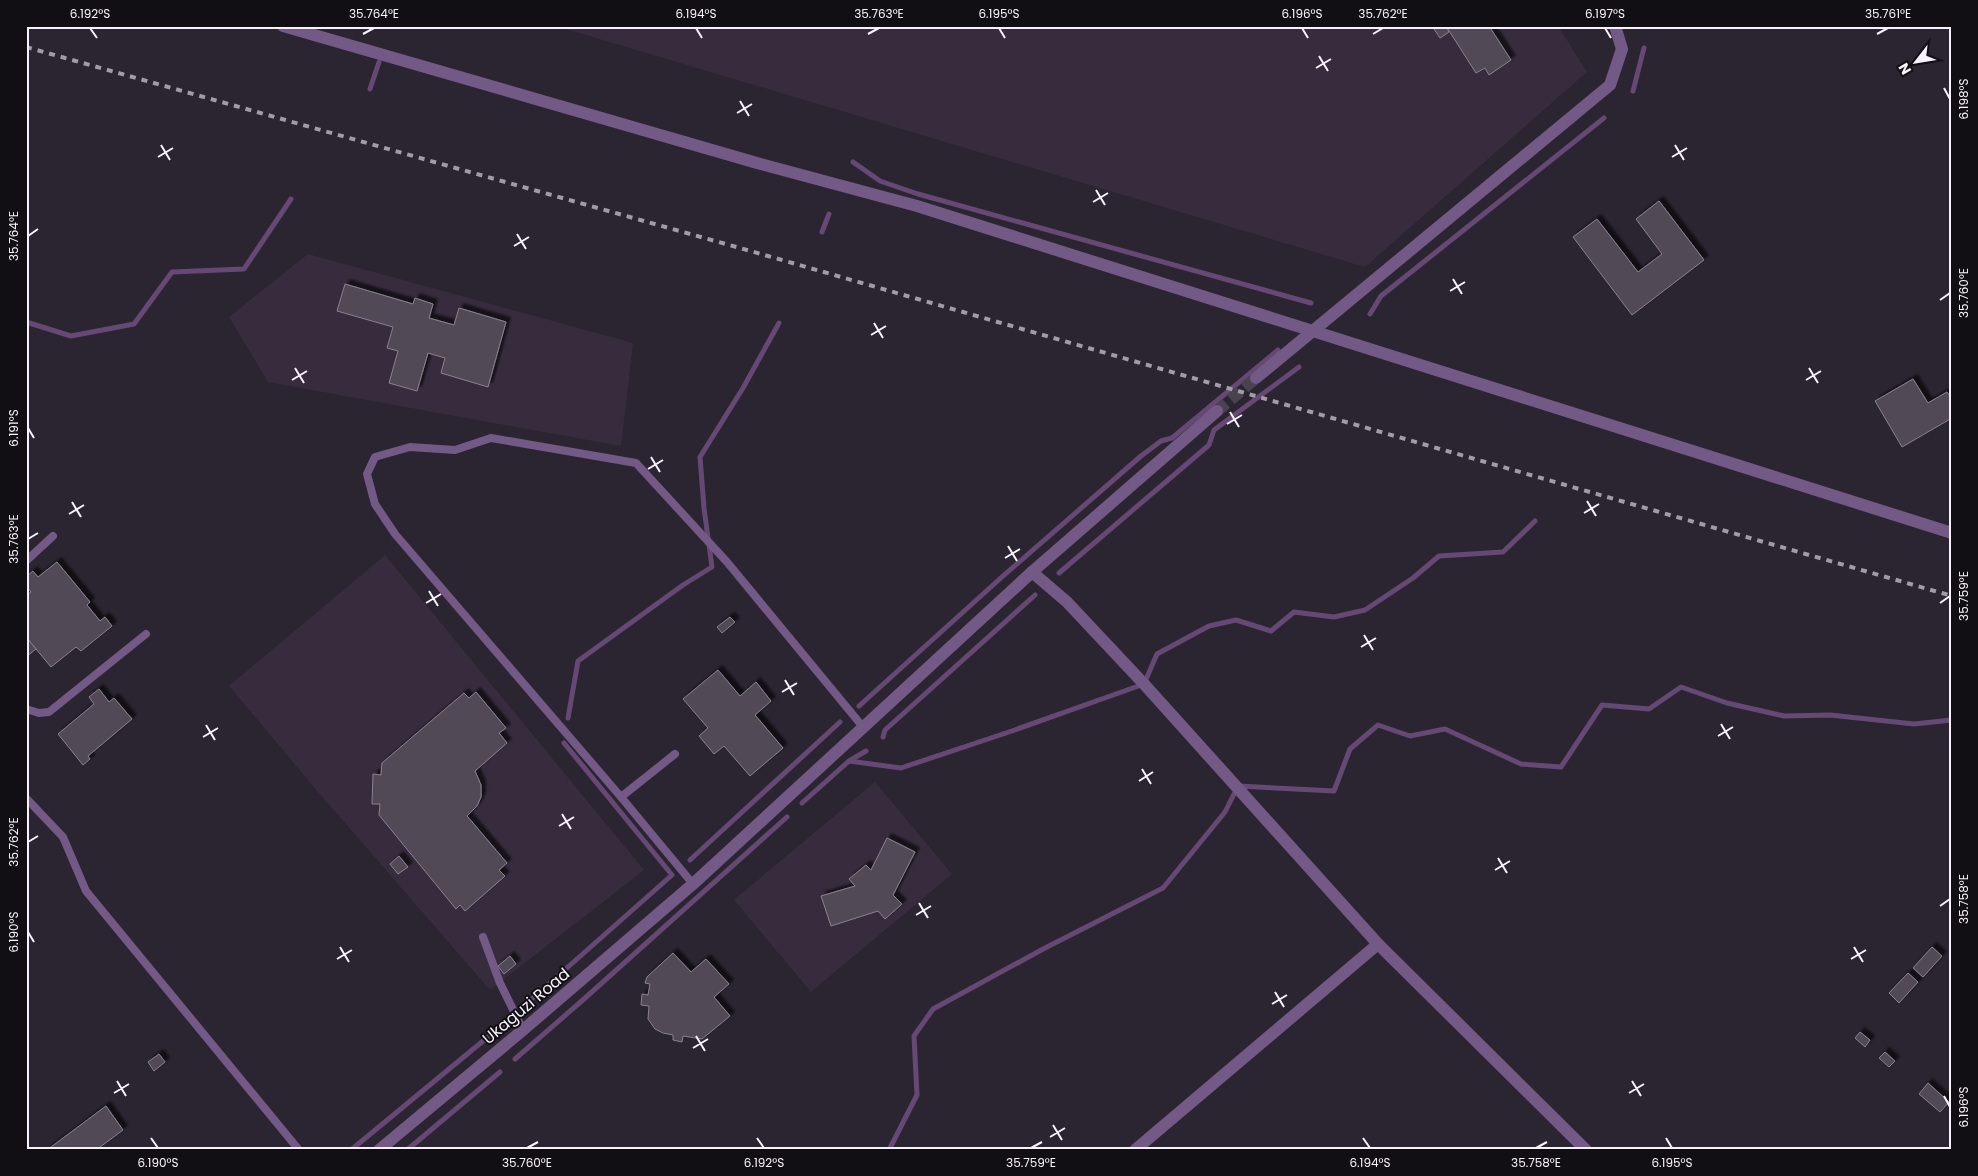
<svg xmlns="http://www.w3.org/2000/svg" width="1978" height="1176" font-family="Poppins,sans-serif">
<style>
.built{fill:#372c3e}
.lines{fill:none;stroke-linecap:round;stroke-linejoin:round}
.stream{stroke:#654974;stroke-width:5}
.building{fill:#514957;stroke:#8a8191;filter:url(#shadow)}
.minor-tunnel{stroke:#4a434f;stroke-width:12;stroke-dasharray:12 6;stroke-linecap:butt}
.service{stroke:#735985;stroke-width:8}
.minor{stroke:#735985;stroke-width:12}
.rail{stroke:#a29ca7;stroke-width:4;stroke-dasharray:6 6;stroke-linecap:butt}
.ticks{fill:none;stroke:#f7f2fb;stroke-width:2}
.labels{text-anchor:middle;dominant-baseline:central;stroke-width:4;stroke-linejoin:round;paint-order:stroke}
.street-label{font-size:16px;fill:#f7f2fb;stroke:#120f14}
.neatline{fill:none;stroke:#f7f2fb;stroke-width:2}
.ticks-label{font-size:12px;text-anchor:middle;fill:#f7f2fb}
</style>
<defs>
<filter id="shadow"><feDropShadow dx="4.5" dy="-4.5" stdDeviation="1" flood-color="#0009"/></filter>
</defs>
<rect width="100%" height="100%" fill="#2b2431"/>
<g class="built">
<polygon points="556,26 1558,26 1587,72 1365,267"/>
<polygon points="308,254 633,343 621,446 268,382 229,317"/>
<polygon points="385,555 644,870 490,990 319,793 229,686"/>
<polygon points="875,782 952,874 811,992 734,900"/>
</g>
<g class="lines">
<g class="stream">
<polyline points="370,89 379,62"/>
<polyline points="1633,91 1644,48"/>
<polyline points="853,162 880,181 918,194 1311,303"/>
<polyline points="822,232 829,214"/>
<polyline points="1370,314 1381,296 1604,118"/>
<polyline points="26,322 71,336 134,324 172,272 244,269 291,199"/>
<polyline points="1059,573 1209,445 1214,430 1299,367"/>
<polyline points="859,706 1003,576 1141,456 1161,441 1172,438 1278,350"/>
<polyline points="568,718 578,661 683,585 712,567 704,508 700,457 743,388 779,323"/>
<polyline points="883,737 885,730 1035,595"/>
<polyline points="849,761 901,768 1009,732 1144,684 1157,654 1209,626 1236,620 1271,631 1294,612 1334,617 1365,610 1413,578 1439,556 1503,552 1535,521"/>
<polyline points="802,803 849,761 866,751"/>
<polyline points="690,860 840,722"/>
<polyline points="525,1005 672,875 564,743"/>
<polyline points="515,1059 584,999 787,817"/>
<polyline points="351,1150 506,1022"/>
<polyline points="407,1150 500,1072"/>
<polyline points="889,1150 917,1095 914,1036 933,1009 1045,948 1163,888 1225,812 1238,786 1334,791 1350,749 1378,725 1410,736 1445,729 1521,764 1561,767 1602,705 1649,709 1681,687 1727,703 1784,716 1830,715 1914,724 1952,720"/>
</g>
</g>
<g class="building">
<polygon points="1432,26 1446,26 1449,32 1440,38"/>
<polygon points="1446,26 1489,26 1511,60 1489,75 1485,68 1476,73"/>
<polygon points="1659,201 1704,260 1632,315 1573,237 1597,219 1638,272 1662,254 1636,219"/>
<polygon points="345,284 413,304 415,298 433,304 429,318 454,325 459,308 506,322 488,387 441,373 445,358 428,353 417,391 389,383 398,351 387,348 393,327 337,311"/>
<polygon points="1913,379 1928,403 1947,392 1952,399 1952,418 1902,447 1875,401"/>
<polygon points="57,562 90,602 87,605 100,621 105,617 112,626 81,651 76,647 51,667 26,637 26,596 31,592 26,586 26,577 33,571 38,577"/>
<polygon points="730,617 735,622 722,633 717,627"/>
<polygon points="26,637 36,649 26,657"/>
<polygon points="718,670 740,696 756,682 771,701 755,715 783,748 750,776 724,746 714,754 699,736 708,728 683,699"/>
<polygon points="99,689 109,702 114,698 132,719 88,756 90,759 83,765 58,734 94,704 89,697"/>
<polygon points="476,692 506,728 499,733 507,743 475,771 481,785 481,797 477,806 467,816 507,863 499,870 505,876 465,911 460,905 456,909 379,815 380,804 372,804 373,774 381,775 382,763 464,693 469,698"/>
<polygon points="887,838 915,852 893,895 902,904 885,919 878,911 831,926 821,896 855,886 849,879 866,865 871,870"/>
<polygon points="399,856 408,867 398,874 390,864"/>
<polygon points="1932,947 1942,956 1923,977 1913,968"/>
<polygon points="673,953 691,972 706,959 729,984 714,997 730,1016 702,1039 683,1036 682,1042 673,1040 673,1035 663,1033 655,1029 648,1019 649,1006 641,1005 642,994 648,995 650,984 645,983 647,977"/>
<polygon points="510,956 516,964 504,974 498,966"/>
<polygon points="1908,973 1918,982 1899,1003 1889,993"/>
<polygon points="1860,1032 1870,1040 1865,1047 1855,1038"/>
<polygon points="1885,1052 1895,1061 1889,1067 1879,1058"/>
<polygon points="159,1054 165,1062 154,1071 148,1062"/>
<polygon points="1928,1083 1949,1102 1940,1112 1919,1094"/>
<polygon points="106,1106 123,1130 96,1150 47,1150"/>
</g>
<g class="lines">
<polyline class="minor-tunnel" points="1217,411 1256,378"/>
<g class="service">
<polyline points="26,561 53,536"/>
<polyline points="26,709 39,713 49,712 146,634"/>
<polyline points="675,754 621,797 693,884"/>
<polyline points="621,797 395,534 375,504 367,474 375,457 410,447 455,450 491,438 636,463 727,562 863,727"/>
<polyline points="26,798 63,837 86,891 299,1150"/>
<polyline points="483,937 500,983 523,1030"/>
</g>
<g class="minor">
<polyline points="283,26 757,163 917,206 1952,533"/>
<polyline points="1256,378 1610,85 1622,49 1615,26"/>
<polyline points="1032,572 1067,602 1144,684 1378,944 1586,1150"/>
<polyline points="379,1150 523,1030 693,884 1032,572 1217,411"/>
<polyline points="1135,1150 1378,944"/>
</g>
<polyline class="rail" points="26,47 747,250 1952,596"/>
</g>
<path class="ticks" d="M90 28 97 38M696 28 702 38M999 28 1005 38M1302 28 1308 38M1605 28 1611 38M363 34 374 28M868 34 879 28M1373 34 1383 28M1877 34 1888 28M1319 56 1328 71M1316 68 1331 59M1944 88 1950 99M740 101 749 116M737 113 752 104M161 145 170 160M1675 145 1684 160M158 157 173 148M1672 157 1687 148M1096 190 1105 205M1093 202 1108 193M517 234 526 249M28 236 38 229M514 246 529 237M1453 279 1462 294M1450 291 1465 282M1940 300 1950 293M874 323 883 338M871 335 886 326M295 368 304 383M1809 368 1818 383M292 380 307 371M1806 380 1821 371M1230 412 1239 427M1227 424 1242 415M28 428 34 438M651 457 660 472M648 469 663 460M1587 501 1596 516M72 502 81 517M1584 513 1599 504M69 514 84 505M28 539 38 533M1008 546 1017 561M1005 558 1020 549M429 591 438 606M426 603 441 594M1940 603 1950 596M1364 635 1373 650M1361 647 1376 638M785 680 794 695M782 692 797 683M1721 724 1730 739M206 725 215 740M1718 736 1733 727M203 737 218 728M1142 769 1151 784M1139 781 1153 772M562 814 571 829M559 826 574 817M28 842 38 836M1498 858 1507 873M1495 870 1510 861M919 903 928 918M1940 906 1950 899M916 915 931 906M28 932 34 942M340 947 349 962M1854 947 1863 962M337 959 352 950M1851 959 1866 950M1275 992 1284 1007M1272 1004 1287 995M696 1036 705 1051M693 1048 708 1039M117 1081 126 1096M1632 1081 1641 1096M114 1093 129 1084M1629 1093 1644 1084M1944 1096 1950 1107M1053 1125 1062 1140M1050 1137 1065 1128M151 1138 158 1148M757 1138 764 1148M1363 1138 1370 1148M1666 1138 1672 1148M527 1148 538 1142M1031 1148 1042 1142M1536 1148 1547 1142"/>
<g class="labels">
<g class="street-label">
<text transform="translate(526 1006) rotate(-40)">Ukaguzi Road</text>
</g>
</g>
<rect width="1978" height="1176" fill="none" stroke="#120f14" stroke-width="55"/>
<g transform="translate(1916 62) rotate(239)" stroke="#120f14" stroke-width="4" paint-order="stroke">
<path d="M0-4L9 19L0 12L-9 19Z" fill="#f7f2fb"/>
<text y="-8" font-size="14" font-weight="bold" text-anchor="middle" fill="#f7f2fb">N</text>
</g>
<rect x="28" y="28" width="1922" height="1120" class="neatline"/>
<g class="ticks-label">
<text x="90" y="18">6.192°S</text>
<text x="374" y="18">35.764°E</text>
<text x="696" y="18">6.194°S</text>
<text x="879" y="18">35.763°E</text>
<text x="999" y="18">6.195°S</text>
<text x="1302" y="18">6.196°S</text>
<text x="1383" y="18">35.762°E</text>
<text x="1605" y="18">6.197°S</text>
<text x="1888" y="18">35.761°E</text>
<text transform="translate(1964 99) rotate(-90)" y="4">6.198°S</text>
<text transform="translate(14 236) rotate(-90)" y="4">35.764°E</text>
<text transform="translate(1964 293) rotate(-90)" y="4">35.760°E</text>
<text transform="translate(14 428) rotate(-90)" y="4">6.191°S</text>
<text transform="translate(14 539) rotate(-90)" y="4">35.763°E</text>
<text transform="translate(1964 596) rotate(-90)" y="4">35.759°E</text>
<text transform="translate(14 842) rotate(-90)" y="4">35.762°E</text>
<text transform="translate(1964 899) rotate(-90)" y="4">35.758°E</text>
<text transform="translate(14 932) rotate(-90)" y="4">6.190°S</text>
<text transform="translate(1964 1107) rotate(-90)" y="4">6.196°S</text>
<text x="158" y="1167">6.190°S</text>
<text x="527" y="1167">35.760°E</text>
<text x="764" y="1167">6.192°S</text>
<text x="1031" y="1167">35.759°E</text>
<text x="1370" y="1167">6.194°S</text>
<text x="1536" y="1167">35.758°E</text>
<text x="1672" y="1167">6.195°S</text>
</g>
</svg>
